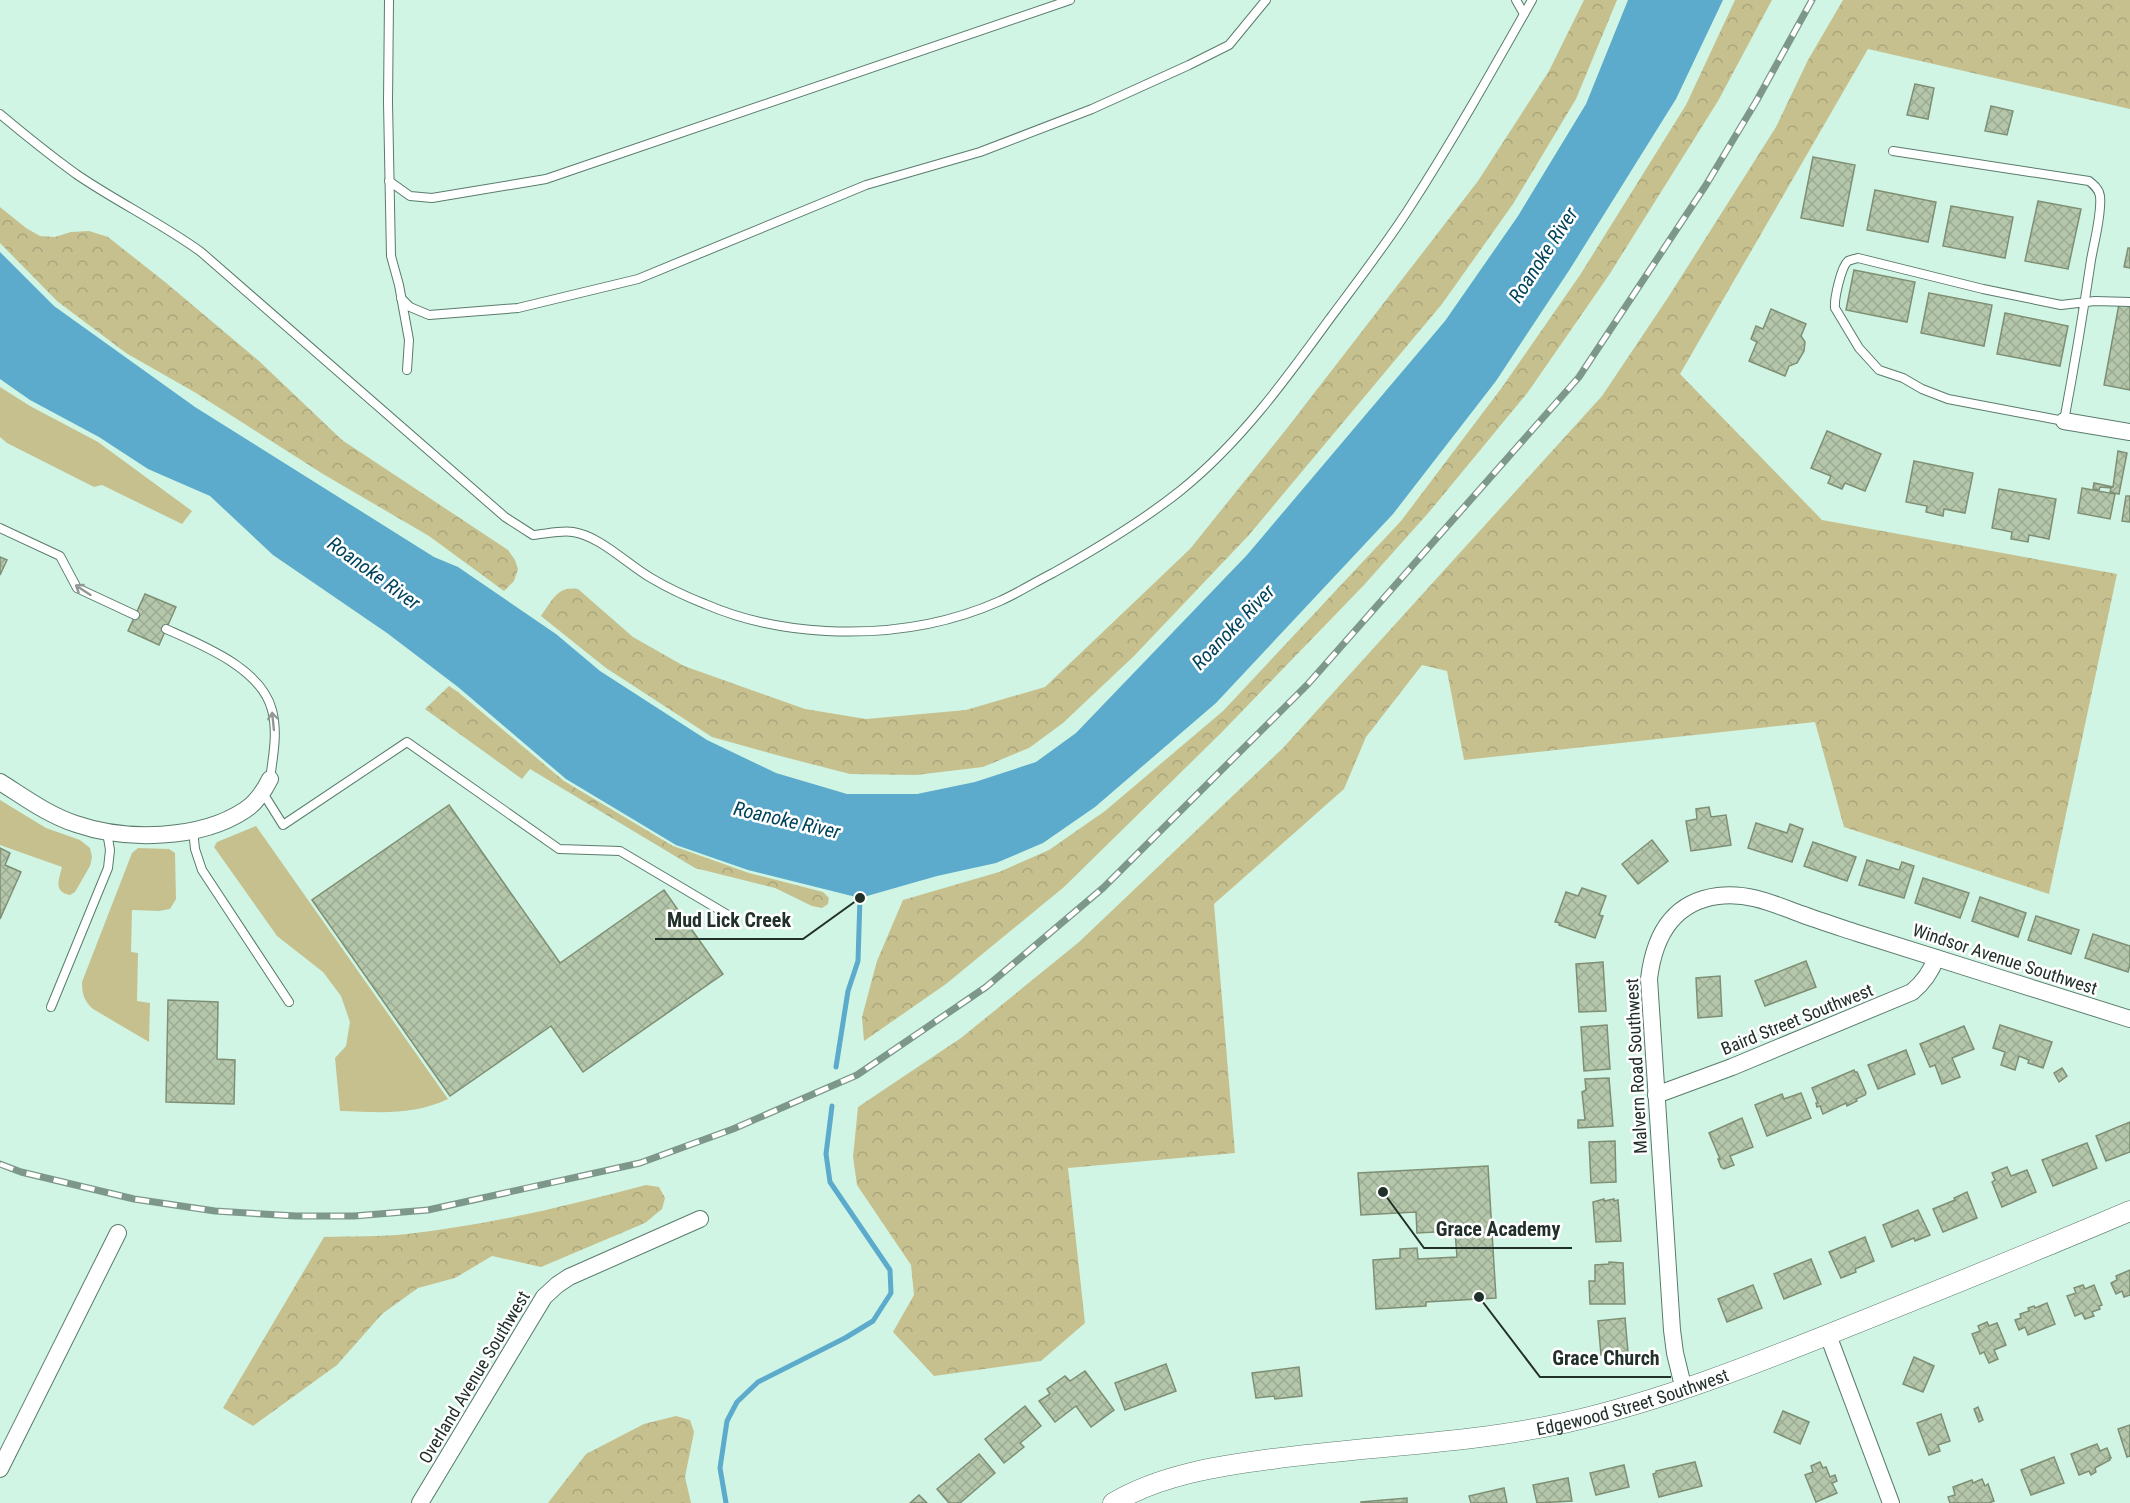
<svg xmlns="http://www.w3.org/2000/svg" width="2130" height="1503" font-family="'Roboto Condensed',sans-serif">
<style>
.grass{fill:#c6c08f}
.forest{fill:url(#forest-crowns)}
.water{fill:#5caacc}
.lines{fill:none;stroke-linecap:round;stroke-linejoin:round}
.stream{stroke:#5caacc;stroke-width:5}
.building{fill:url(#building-cross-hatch);stroke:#7e8f74;stroke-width:1.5}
.service-casing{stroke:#5a7b6c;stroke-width:10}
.minor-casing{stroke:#5a7b6c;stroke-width:18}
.tertiary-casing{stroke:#5a7b6c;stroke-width:21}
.service{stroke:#fff;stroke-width:8}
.minor{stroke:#fff;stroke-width:16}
.tertiary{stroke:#fff;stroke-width:20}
.rail-casing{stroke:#7d978b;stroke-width:7}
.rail{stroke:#fff;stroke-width:4.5;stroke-dasharray:14;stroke-linecap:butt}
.oneway{stroke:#909894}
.labels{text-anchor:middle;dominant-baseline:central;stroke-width:5;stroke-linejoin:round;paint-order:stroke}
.street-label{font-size:18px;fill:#22302a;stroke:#fff}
.water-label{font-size:20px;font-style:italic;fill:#00445c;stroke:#fff}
.leader{fill:none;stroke:#22302a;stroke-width:2}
.callout-dot{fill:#22302a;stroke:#fff;stroke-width:2}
.callout-label{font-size:20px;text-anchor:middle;font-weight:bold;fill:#22302a;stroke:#fff;stroke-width:5;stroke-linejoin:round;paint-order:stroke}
</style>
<defs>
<pattern id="forest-crowns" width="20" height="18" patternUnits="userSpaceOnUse" patternTransform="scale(1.5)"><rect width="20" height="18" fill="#c6c08f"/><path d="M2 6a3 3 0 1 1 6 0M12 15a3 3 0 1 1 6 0" fill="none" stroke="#aaa57c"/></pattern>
<pattern id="building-cross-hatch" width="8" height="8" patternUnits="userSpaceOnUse" patternTransform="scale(1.5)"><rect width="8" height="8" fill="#b5c7ab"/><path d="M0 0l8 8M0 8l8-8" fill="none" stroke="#9bab93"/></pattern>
</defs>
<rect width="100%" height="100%" fill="#d0f5e4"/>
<g class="grass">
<polygon points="0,387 30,406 98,442 192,511 182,524 102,485 94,487 7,443 0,437"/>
<path d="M0 800 46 828 80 840 90 848 92 857 90 866 75 892 70 895C53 892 59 879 62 867L0 845Z"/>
<path d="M256 826 448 1099C412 1116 379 1112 340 1111L335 1058 346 1046 350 1022 341 996 323 972 277 936 214 847 217 842Z"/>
<path d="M138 848 169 849 175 853 176 899 170 909 159 911 132 910 131 952 138 953 137 1001 150 1003 149 1042 93 1009C84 1001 82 994 82 982L132 853Z"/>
</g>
<g class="forest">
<path d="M1584 0H1617L1576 99 1513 204 1442 304 1249 535 1134 656 1063 723 1029 748 983 767 916 775 850 774 784 757 712 737 606 668 541 616C552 601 557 586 578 589L633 637 684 666 805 709 866 719 966 710 1045 687 1190 549 1288 427 1478 181 1549 71Z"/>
<polygon points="1735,0 1772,0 1718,101 1609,275 1528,392 1430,511 1364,585 1221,733 1064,887 946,984 864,1041 862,1017 877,961 903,900 999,872 1049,850 1105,811 1223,711 1401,521 1503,386 1580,275 1686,105"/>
<polygon points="1843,0 2130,0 2130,109 1868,49 1680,374 1822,520 2117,574 2049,894 1844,827 1815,722 1464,760 1447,671 1422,665 1366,737 1344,789 1214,904 1235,1153 1068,1168 1085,1323 1041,1361 934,1376 893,1332 914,1295 911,1265 857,1185 853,1157 858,1107 961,1038 1079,942 1283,748 1602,396 1669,296 1776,127 1808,60"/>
<polygon points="0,207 26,228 40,236 55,237 71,232 89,231 108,237 165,282 259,361 342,440 508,550 515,560 518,569 514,581 504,591 429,536 323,474 196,393 126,353 57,301 0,243"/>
<polygon points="449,686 458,692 564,781 673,846 749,873 823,892 829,898 828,904 822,908 812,906 775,888 695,868 530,769 522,779 425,709"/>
<path d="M646 1185 659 1187 665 1198 662 1209 645 1223 541 1267 492 1256 455 1278 418 1288 382 1314 337 1365 253 1426 223 1408 324 1237C351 1236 380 1237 407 1234 488 1225 567 1206 646 1185Z"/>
<polygon points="676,1416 690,1420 694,1432 685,1477 691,1503 548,1503 586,1454 644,1424"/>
</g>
<polygon class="water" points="1628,0 1723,0 1676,99 1570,269 1496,381 1393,514 1216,703 1095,807 1043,843 996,863 937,876 860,898 748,870 676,845 566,779 458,687 387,633 273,555 210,496 148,469 99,437 30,400 0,379 0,252 54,306 195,407 434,557 458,567 556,634 600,671 707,740 776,773 847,794 917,794 975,782 1036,762 1076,733 1247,555 1445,321 1518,216 1586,104"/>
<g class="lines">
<g class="stream">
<polyline points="836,1067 848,991 858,961 860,898 863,894"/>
<polyline points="726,1503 720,1468 727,1421 737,1402 758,1382 845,1338 873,1321 891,1293 890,1270 830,1182 826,1154 832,1106"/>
</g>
</g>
<g class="building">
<polygon points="1915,84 1934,88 1928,119 1907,115"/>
<polygon points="1991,106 2013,111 2007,135 1985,131"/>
<polygon points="1813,157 1855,165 1843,226 1801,218"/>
<polygon points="1875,190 1936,202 1928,242 1867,230"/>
<polygon points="2038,201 2081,209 2068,269 2025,261"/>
<polygon points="1951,206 2013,217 2005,258 1943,246"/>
<polygon points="2128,248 2130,248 2130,268 2124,267"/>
<polygon points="1854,270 1915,282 1907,322 1846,310"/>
<polygon points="1929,293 1992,305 1984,346 1921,333"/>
<polygon points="2119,304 2130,306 2130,390 2104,385"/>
<polygon points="1771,309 1806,324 1801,336 1805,342 1804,351 1797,363 1789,366 1785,376 1749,361 1757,342 1751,339 1756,326 1763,329"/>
<polygon points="2005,313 2068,326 2060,366 1997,354"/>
<polygon points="1827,431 1881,454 1865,491 1845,483 1842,489 1828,483 1831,476 1811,468"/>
<polygon points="2118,451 2127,453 2119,494 2110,492 2111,488 2100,487 2099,490 2093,489 2094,483 2113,487"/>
<polygon points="1914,461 1973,473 1965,513 1944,509 1943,516 1926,512 1927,506 1906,502"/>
<polygon points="2082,488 2115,494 2110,519 2078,513"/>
<polygon points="1999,489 2056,499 2049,539 2029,535 2028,542 2011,539 2012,532 1992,528"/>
<polygon points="2126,496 2130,496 2130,522 2122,521"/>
<polygon points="0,557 7,560 0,575"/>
<polygon points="145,594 176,607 159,645 128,631"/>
<polygon points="449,805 560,963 664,890 723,974 583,1072 551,1026 450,1096 312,900"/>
<polygon points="1709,807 1711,817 1726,815 1731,845 1691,851 1686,821 1697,819 1696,809"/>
<polygon points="1756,823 1787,833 1790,824 1803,829 1792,862 1748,848"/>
<polygon points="1652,840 1668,861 1638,884 1622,864"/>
<polygon points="1813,842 1856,857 1847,881 1804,866"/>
<polygon points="0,848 10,853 5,865 21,872 0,919"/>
<polygon points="1867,860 1899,870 1902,862 1914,866 1904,898 1859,885"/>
<polygon points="1923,878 1969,893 1960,918 1915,903"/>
<polygon points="1582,888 1606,896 1599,915 1603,916 1595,938 1559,925 1560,923 1555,922 1566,892 1578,896"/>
<polygon points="1980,897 2026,913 2018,937 1972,921"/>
<polygon points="2036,916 2079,930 2071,954 2028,940"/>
<polygon points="2093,934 2130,946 2130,965 2128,972 2085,958"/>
<polygon points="1806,961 1816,987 1765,1006 1755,981"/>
<polygon points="1603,962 1606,1011 1579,1012 1576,964"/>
<polygon points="1720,976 1722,1016 1698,1018 1696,978"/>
<polygon points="168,1000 218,1002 217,1059 235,1060 234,1104 166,1102"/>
<polygon points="1607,1025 1610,1069 1584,1071 1581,1027"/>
<polygon points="2000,1025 2052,1042 2043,1068 2028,1063 2029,1060 2019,1056 2015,1070 2001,1065 2005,1052 1993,1048"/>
<polygon points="1964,1026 1974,1049 1952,1058 1960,1077 1942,1084 1935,1065 1930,1067 1920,1044"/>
<polygon points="1906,1050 1915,1074 1878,1089 1868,1065"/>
<polygon points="2062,1068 2067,1076 2059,1082 2054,1073"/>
<polygon points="1854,1070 1855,1072 1857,1072 1866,1093 1865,1095 1856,1099 1857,1101 1847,1106 1846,1103 1823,1114 1820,1106 1817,1107 1816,1103 1818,1103 1812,1088"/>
<polygon points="1609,1078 1613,1126 1578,1128 1578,1120 1585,1120 1582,1092 1586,1090 1585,1079"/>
<polygon points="1801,1093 1811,1118 1767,1136 1755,1105 1782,1094 1784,1099"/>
<polygon points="1742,1118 1753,1147 1730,1156 1734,1165 1724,1169 1721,1167 1718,1159 1720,1159 1709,1133"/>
<polygon points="2130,1122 2130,1152 2106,1161 2096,1136"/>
<polygon points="1615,1141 1616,1182 1591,1183 1589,1142"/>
<polygon points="2087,1143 2097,1168 2053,1186 2042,1160"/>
<polygon points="1488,1166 1496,1298 1426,1302 1426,1306 1376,1309 1373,1260 1400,1258 1400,1249 1417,1248 1418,1259 1457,1257 1455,1231 1417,1233 1416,1212 1361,1215 1358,1173"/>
<polygon points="2007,1167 2011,1176 2027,1170 2036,1192 2002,1207 1992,1182 1995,1180 1992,1173"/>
<polygon points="1967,1192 1977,1218 1943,1232 1933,1209 1955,1200 1954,1198"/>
<polygon points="1604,1199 1604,1201 1614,1199 1614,1201 1618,1200 1621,1241 1596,1242 1593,1202"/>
<polygon points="1918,1210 1930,1235 1915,1241 1914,1238 1892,1247 1883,1225"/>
<polygon points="1865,1237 1874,1261 1855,1269 1856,1272 1841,1278 1829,1252"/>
<polygon points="1811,1259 1821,1284 1784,1299 1774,1274"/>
<polygon points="1609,1262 1623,1263 1625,1304 1590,1304 1589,1281 1595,1281 1595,1265 1609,1264"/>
<polygon points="2130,1270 2130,1295 2124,1297 2122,1291 2116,1294 2111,1283 2117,1280 2116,1276"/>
<polygon points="1753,1285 1762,1308 1727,1322 1718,1299"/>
<polygon points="2083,1285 2085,1289 2094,1285 2102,1305 2099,1306 2100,1309 2092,1312 2094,1316 2085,1319 2082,1313 2075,1316 2067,1296 2076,1293 2074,1288"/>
<polygon points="2047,1303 2055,1324 2028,1335 2025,1327 2019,1330 2015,1320 2021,1318 2020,1314 2029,1311 2028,1308 2034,1306 2035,1308"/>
<polygon points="1625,1318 1628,1352 1601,1355 1598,1321"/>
<polygon points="1987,1322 1989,1326 1997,1323 2006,1345 1994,1350 1998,1359 1989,1363 1984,1352 1980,1354 1972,1334 1980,1331 1978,1326"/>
<polygon points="1914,1357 1934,1366 1923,1392 1903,1384"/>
<polygon points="1166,1364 1176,1391 1125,1410 1115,1383"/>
<polygon points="1299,1367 1302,1396 1275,1399 1274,1396 1256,1398 1252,1373"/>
<polygon points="1085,1371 1114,1410 1091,1427 1076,1406 1055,1422 1039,1401 1050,1394 1047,1389 1065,1376 1070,1381"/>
<polygon points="1025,1406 1041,1426 1020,1443 1024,1447 1004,1463 985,1439"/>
<polygon points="1978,1407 1983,1420 1979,1422 1974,1409"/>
<polygon points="1783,1411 1809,1422 1800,1444 1774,1432"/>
<polygon points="1941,1414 1950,1441 1938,1445 1940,1451 1929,1455 1917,1423"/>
<polygon points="2130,1425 2130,1456 2127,1457 2118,1429"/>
<polygon points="2097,1444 2100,1451 2107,1448 2111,1458 2109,1458 2110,1460 2095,1468 2096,1472 2091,1475 2089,1471 2079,1475 2071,1454"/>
<polygon points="979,1454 995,1473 960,1503 949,1503 937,1489"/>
<polygon points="2054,1457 2064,1483 2031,1495 2021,1470"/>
<polygon points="1695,1462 1702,1486 1659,1497 1653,1474 1656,1473 1656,1471"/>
<polygon points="1820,1462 1823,1468 1826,1467 1830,1477 1835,1475 1837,1481 1832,1483 1837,1493 1816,1502 1805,1475 1813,1472 1811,1466"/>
<polygon points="1624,1465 1629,1487 1596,1495 1590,1473"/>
<polygon points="1568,1478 1572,1501 1537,1503 1533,1485"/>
<polygon points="1982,1479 1985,1486 1988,1484 1994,1501 1989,1503 1950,1503 1948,1497 1955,1495 1953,1487 1972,1480 1973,1483"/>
<polygon points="1504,1488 1507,1503 1471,1503 1469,1496"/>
<polygon points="919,1495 927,1503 910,1503"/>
<polygon points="1407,1498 1407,1503 1361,1503 1361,1502"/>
</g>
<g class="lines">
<g class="service-casing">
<g id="service">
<polyline points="389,0 388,102 391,256 399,285 409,340 407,370"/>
<polyline points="1516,0 1524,14"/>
<path d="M0 114C25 135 50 155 76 174 117 202 161 223 201 252L505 517 533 535C546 534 561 530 573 532 600 536 627 564 651 578 668 588 687 597 705 604 742 620 786 629 826 631 885 634 946 625 1000 601 1018 593 1035 582 1053 573 1096 549 1141 522 1180 491 1240 443 1286 379 1331 317 1357 282 1384 247 1408 210 1452 142 1492 71 1532 0"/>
<path d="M1893 151 2089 181C2094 185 2099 189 2100 196 2102 214 2094 242 2091 260 2083 314 2074 368 2064 421L1948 399 1922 389 1903 378 1879 370 1859 348 1835 308C1834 299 1841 267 1848 261 1850 260 1855 259 1858 258L1983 289 2061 305 2095 301 2130 302"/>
<polyline points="389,181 410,196 432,198 546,179 1070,0"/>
<polyline points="401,298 410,307 429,315 518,308 638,279 866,185 980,152 1092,109 1189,65 1229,45 1266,0"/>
<polyline points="0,528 60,556 77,588 135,615"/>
<path d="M166 629C202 645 261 668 272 710 278 733 273 756 270 779"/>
<polyline points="263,793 283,825 407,742 559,849 620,851 733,918"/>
<polyline points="193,830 195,849 202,870 289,1002"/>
<polyline points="51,1007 108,868 110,850 107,832"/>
</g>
</g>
<g class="minor-casing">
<g id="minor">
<polyline points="2064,421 2130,432"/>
<path d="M0 782C24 797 48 815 76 824 125 841 200 840 245 810 256 803 264 791 270 779"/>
<path d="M1656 1095 1732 1067 1912 992C1924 982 1931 972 1936 958"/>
<polyline points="1828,1335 1891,1503"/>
<path d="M1684 1390 1675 1353 1672 1330 1649 979C1654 937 1672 902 1718 896 1748 892 1774 904 1801 914 1820 921 1839 927 1857 933 1948 962 2039 990 2130 1019"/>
<polyline points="0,1469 118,1233"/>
<polyline points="420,1503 544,1297 557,1285 569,1277 700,1219"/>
</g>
</g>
<g class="tertiary-casing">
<g id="tertiary">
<path id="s1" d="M1113 1503C1160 1475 1218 1466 1272 1459 1369 1446 1468 1444 1564 1423 1662 1401 1755 1364 1847 1327 1942 1289 2036 1251 2130 1211"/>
</g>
</g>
<use href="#service" class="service"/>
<use href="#minor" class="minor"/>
<use href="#tertiary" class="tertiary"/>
<g class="rail-casing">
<polyline id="rail" points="0,1164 21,1172 134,1199 215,1211 296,1216 354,1216 428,1210 640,1163 733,1129 857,1075 986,987 1103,888 1308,684 1579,377 1706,185 1757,100 1812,0"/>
</g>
<use href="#rail" class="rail"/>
</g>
<defs><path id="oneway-shaft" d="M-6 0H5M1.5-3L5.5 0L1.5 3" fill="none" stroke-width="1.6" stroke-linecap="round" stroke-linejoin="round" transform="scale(1.5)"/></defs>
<g class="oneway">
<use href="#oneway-shaft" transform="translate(83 590) rotate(-147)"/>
<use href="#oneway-shaft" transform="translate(273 721) rotate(-96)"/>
</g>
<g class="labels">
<g class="street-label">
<text transform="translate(2005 959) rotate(18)">Windsor Avenue Southwest</text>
<text transform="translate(1797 1019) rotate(-22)">Baird Street Southwest</text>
<text transform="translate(1636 1066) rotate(-93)">Malvern Road Southwest</text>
<text transform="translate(474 1377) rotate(-59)">Overland Avenue Southwest</text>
<text stroke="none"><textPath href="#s1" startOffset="532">Edgewood Street Southwest</textPath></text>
</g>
<g class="water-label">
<text transform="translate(1543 255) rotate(-57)">Roanoke River</text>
<text transform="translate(374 573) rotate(36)">Roanoke River</text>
<text transform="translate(1233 627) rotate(-46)">Roanoke River</text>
<text transform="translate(787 820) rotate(13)">Roanoke River</text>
</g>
</g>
<path class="leader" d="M860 898L803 939H655M1383 1192L1424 1248H1572M1479 1297L1540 1377H1671"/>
<g class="callout-dot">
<circle cx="860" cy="898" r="6"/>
<circle cx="1383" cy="1192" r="6"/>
<circle cx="1479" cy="1297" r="6"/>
</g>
<g class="callout-label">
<text x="729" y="927">Mud Lick Creek</text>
<text x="1498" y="1236">Grace Academy</text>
<text x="1606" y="1365">Grace Church</text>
</g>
</svg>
